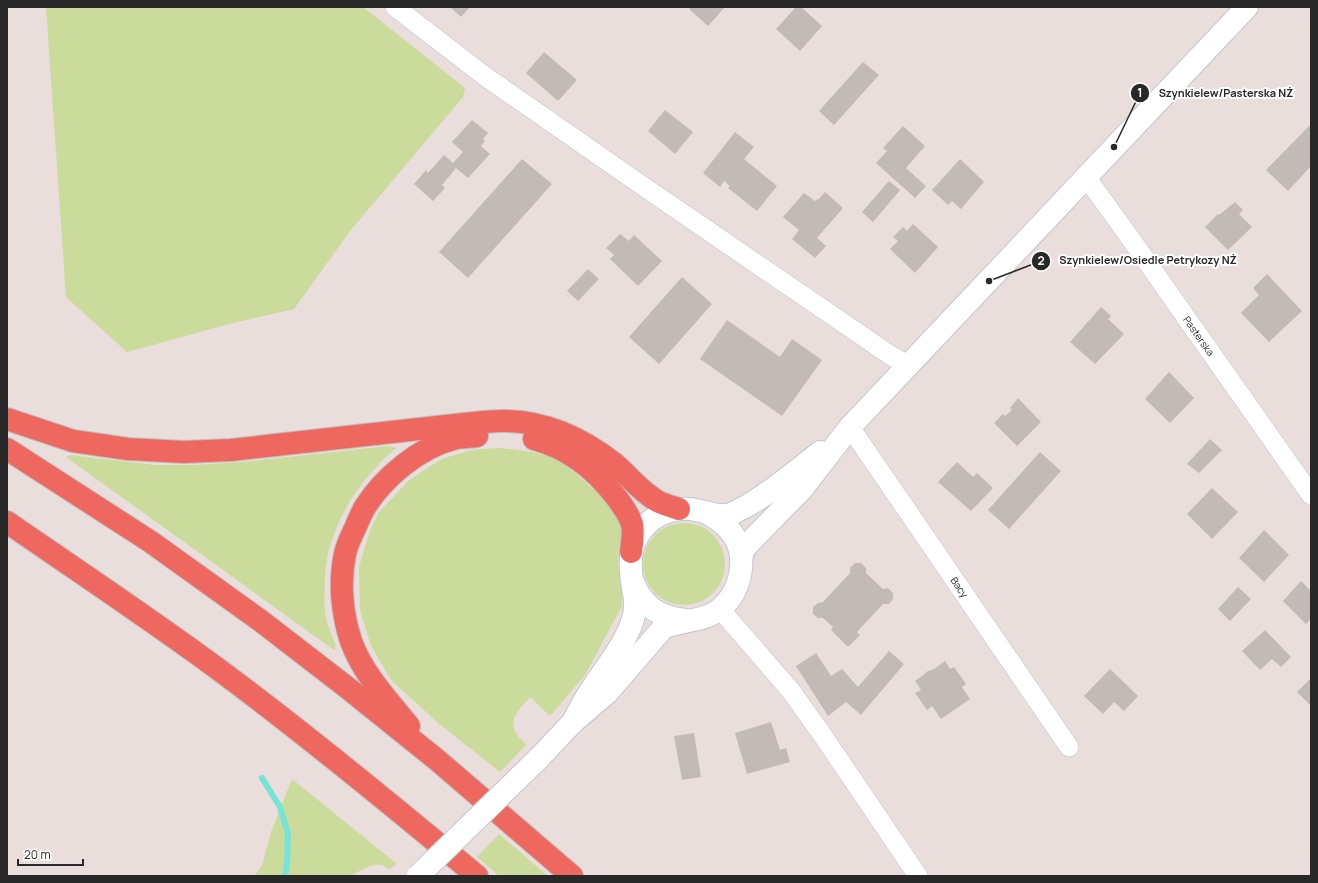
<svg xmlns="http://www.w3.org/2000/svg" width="1318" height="883" font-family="Manrope,sans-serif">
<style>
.green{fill:#cadb9c}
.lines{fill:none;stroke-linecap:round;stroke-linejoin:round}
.stream{stroke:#77e3d6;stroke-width:6}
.building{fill:#c2bab7}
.street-casing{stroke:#c0c7ce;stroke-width:20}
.secondary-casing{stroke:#c0c7ce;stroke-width:24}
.highway-casing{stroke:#bebebe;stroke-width:24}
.street{stroke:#fff;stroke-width:19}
.secondary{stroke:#fff;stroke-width:22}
.highway{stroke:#ef6860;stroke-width:22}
.secondary-bridge-casing{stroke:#c0c7ce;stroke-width:24;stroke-linecap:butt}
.secondary-bridge{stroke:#fff;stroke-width:22}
.labels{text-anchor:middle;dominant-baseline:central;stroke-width:4;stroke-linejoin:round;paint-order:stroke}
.street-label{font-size:10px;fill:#282828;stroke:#fff}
.leader{fill:none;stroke:#282828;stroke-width:1.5}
.callout-dot{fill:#282828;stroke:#fff;stroke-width:1.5}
.mark-label{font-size:12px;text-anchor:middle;font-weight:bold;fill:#fff}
.callout-label{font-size:11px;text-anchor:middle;font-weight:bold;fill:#282828;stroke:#fff;stroke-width:4;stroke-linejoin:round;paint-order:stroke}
</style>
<rect width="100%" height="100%" fill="#e9dedb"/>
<g class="green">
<polygon points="46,7 363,7 465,88 463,97 350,231 294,309 233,323 127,352 66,297"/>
<path d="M388 446 396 448C362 477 336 515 327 559 325 567 325 576 325 584 324 597 324 611 327 623 330 631 333 638 336 646L334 650 66 457 69 455 155 465H194L242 462Z"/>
<path d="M498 448C517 450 536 451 553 458 568 465 581 478 593 489L601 487 622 522V543L619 553 618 565 622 586V606L585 675 550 716 530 697C522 706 507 720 516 733 518 737 523 741 526 745L500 772 438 723 392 681 371 646 360 610 359 567 370 530 379 512 408 481 429 467 442 459 471 450Z"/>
<circle cx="684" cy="564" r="41"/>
<path d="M292 779 397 864 389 869C386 868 384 865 381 865 371 863 359 871 351 876H254L262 866 271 832Z"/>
<polygon points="499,834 548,876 499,876 477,857"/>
</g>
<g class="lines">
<polyline class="stream" points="262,778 280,807 288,834 287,863 285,876"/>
</g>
<g class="building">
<polygon points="450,7 470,7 461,17"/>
<polygon points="692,7 725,7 708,26 689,9"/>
<polygon points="796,7 801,7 822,26 800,51 776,29"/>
<polygon points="544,52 577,80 558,101 526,73"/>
<polygon points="863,62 879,75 834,125 819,111"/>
<polygon points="665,110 693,132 675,154 648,131"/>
<polygon points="472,120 488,133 483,139 485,141 481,146 490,154 468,178 456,168 442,185 445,188 433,201 414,184 426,170 428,173 444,155 453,163 463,152 452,142"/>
<polygon points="1311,124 1311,166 1288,191 1266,170"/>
<polygon points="903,126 925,146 906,168 926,186 915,198 876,163 887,151 883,148"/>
<polygon points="735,132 754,147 744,159 777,186 757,211 728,188 730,186 724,181 720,187 703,173"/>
<polygon points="522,159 552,184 468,278 439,252"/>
<polygon points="960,159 984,182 961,209 952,201 948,205 932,190"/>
<polygon points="889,181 900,190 873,222 862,212"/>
<polygon points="825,192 843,208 817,238 826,246 815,258 792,239 799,230 783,217 804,193 815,201 817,199 818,200"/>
<polygon points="1235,202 1243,210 1239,214 1252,227 1228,250 1205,227 1218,214 1219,215"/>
<polygon points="913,224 938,247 915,273 890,249 898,241 893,237 903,227 907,231"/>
<polygon points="620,234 629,241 634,235 662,261 638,286 610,259 614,255 606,248"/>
<polygon points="588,269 599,279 578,301 567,291"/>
<polygon points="1267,274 1302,311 1269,342 1241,313 1259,295 1253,288"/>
<polygon points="682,277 712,304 659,364 629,337"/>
<polygon points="1101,307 1111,316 1108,319 1124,334 1095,364 1070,342"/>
<polygon points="727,320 780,357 792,339 822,360 782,416 700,359"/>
<polygon points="1169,372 1194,398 1170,423 1145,399"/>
<polygon points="1018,398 1041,422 1017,446 994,423 1003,414 1005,416 1012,410 1010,408"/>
<polygon points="1210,439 1222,450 1199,473 1187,464"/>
<polygon points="1040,452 1061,471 1009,529 988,510"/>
<polygon points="957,462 973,477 977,473 993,488 971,511 938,482"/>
<polygon points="1212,488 1238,512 1212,539 1187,514"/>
<polygon points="1264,530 1289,555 1264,582 1239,558"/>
<polygon points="855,563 861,563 866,568 866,573 883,589 888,588 893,593 893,599 889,604 883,604 857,632 860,635 848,647 831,630 833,627 823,618 818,618 813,614 813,607 818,603 823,602 850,573 850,568"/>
<polygon points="1301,581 1311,591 1311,619 1306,624 1283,601"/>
<polygon points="1238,587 1251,599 1230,621 1218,609"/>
<polygon points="1265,630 1291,657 1281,667 1272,659 1260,670 1242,651"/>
<polygon points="889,651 904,664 861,715 846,702 828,716 796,666 816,653 831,676 842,669 858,687"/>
<polygon points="945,661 950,669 954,667 966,684 962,687 970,699 941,719 932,706 927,710 915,693 921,690 915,681 925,674 926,672 934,669"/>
<polygon points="1110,669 1138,696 1124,711 1114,702 1103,714 1084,696"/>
<polygon points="1311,678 1311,706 1297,692"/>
<polygon points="771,722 780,750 786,748 790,762 747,774 735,733"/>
<polygon points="694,733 701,777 682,780 674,736"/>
</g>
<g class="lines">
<g class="street-casing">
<g id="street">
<polyline points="395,7 486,77 653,193 890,355 909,366"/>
<path id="s1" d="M1086 177 1128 235 1311 495"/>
<path id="s2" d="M850 427 1069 747"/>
<polyline points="720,609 791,691 821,733 918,876"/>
</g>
</g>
<g class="secondary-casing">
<g id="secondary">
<polyline points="741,559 743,551 747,545 802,489 850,427 1247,7"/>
<path d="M634 584C644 608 661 618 686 620"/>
<path d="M573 722C578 712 583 702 589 693 603 671 629 640 634 615 636 606 635 596 633 588 629 563 628 542 648 523 660 512 680 506 696 510 707 512 719 518 731 514 736 512 740 509 745 507 772 492 796 471 820 452"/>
<path d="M539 758 573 722 607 693 663 628C681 620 704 622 720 609 741 592 748 559 734 536 728 526 719 520 709 514"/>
</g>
</g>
<g class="highway-casing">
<g id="highway">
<path d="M7 419 73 441 128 449 184 452 231 450 464 424C476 423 488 421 500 421 543 420 582 438 615 464 630 477 641 492 659 502 665 505 673 507 679 509"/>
<path d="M534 439C568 448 595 469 616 497 622 505 629 514 632 524 634 533 632 543 631 552"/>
<polyline points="7,449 151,542 261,621 349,689 436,759 572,876"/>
<path d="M7 522C78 571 149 618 218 669 307 735 392 805 477 876"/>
<path d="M409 726C387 699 363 674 351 641 342 614 339 582 345 554 347 544 352 535 356 526 359 519 362 512 365 507 384 477 419 448 453 439 460 437 469 437 477 436"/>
</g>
</g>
<use href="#street" class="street"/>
<use href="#secondary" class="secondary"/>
<use href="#highway" class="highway"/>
<g class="secondary-bridge-casing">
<polyline id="secondary-bridge" points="418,876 539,758"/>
</g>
<use href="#secondary-bridge" class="secondary-bridge"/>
</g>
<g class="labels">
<g class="street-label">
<text stroke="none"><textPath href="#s1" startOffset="195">Pasterska</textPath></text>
<text stroke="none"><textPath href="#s2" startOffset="194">Bacy</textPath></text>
</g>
</g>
<path class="leader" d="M1114 147L1140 93M989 281L1041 261"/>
<g class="callout-dot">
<circle cx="1114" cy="147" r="4"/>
<circle cx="989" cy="281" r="4"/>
<circle cx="1140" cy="93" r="10"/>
<circle cx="1041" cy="261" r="10"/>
</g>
<g class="mark-label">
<text x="1140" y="97">1</text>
<text x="1041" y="265">2</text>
</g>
<g class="callout-label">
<text x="1226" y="97">Szynkielew/Pasterska NŻ</text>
<text x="1148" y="264">Szynkielew/Osiedle Petrykozy NŻ</text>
</g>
<rect width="1318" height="883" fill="none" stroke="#282828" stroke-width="16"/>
<path d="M18 859v6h65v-6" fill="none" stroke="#282828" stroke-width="2"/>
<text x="24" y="859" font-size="12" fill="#282828" stroke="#ffffff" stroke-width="3" paint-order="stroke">20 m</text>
</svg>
